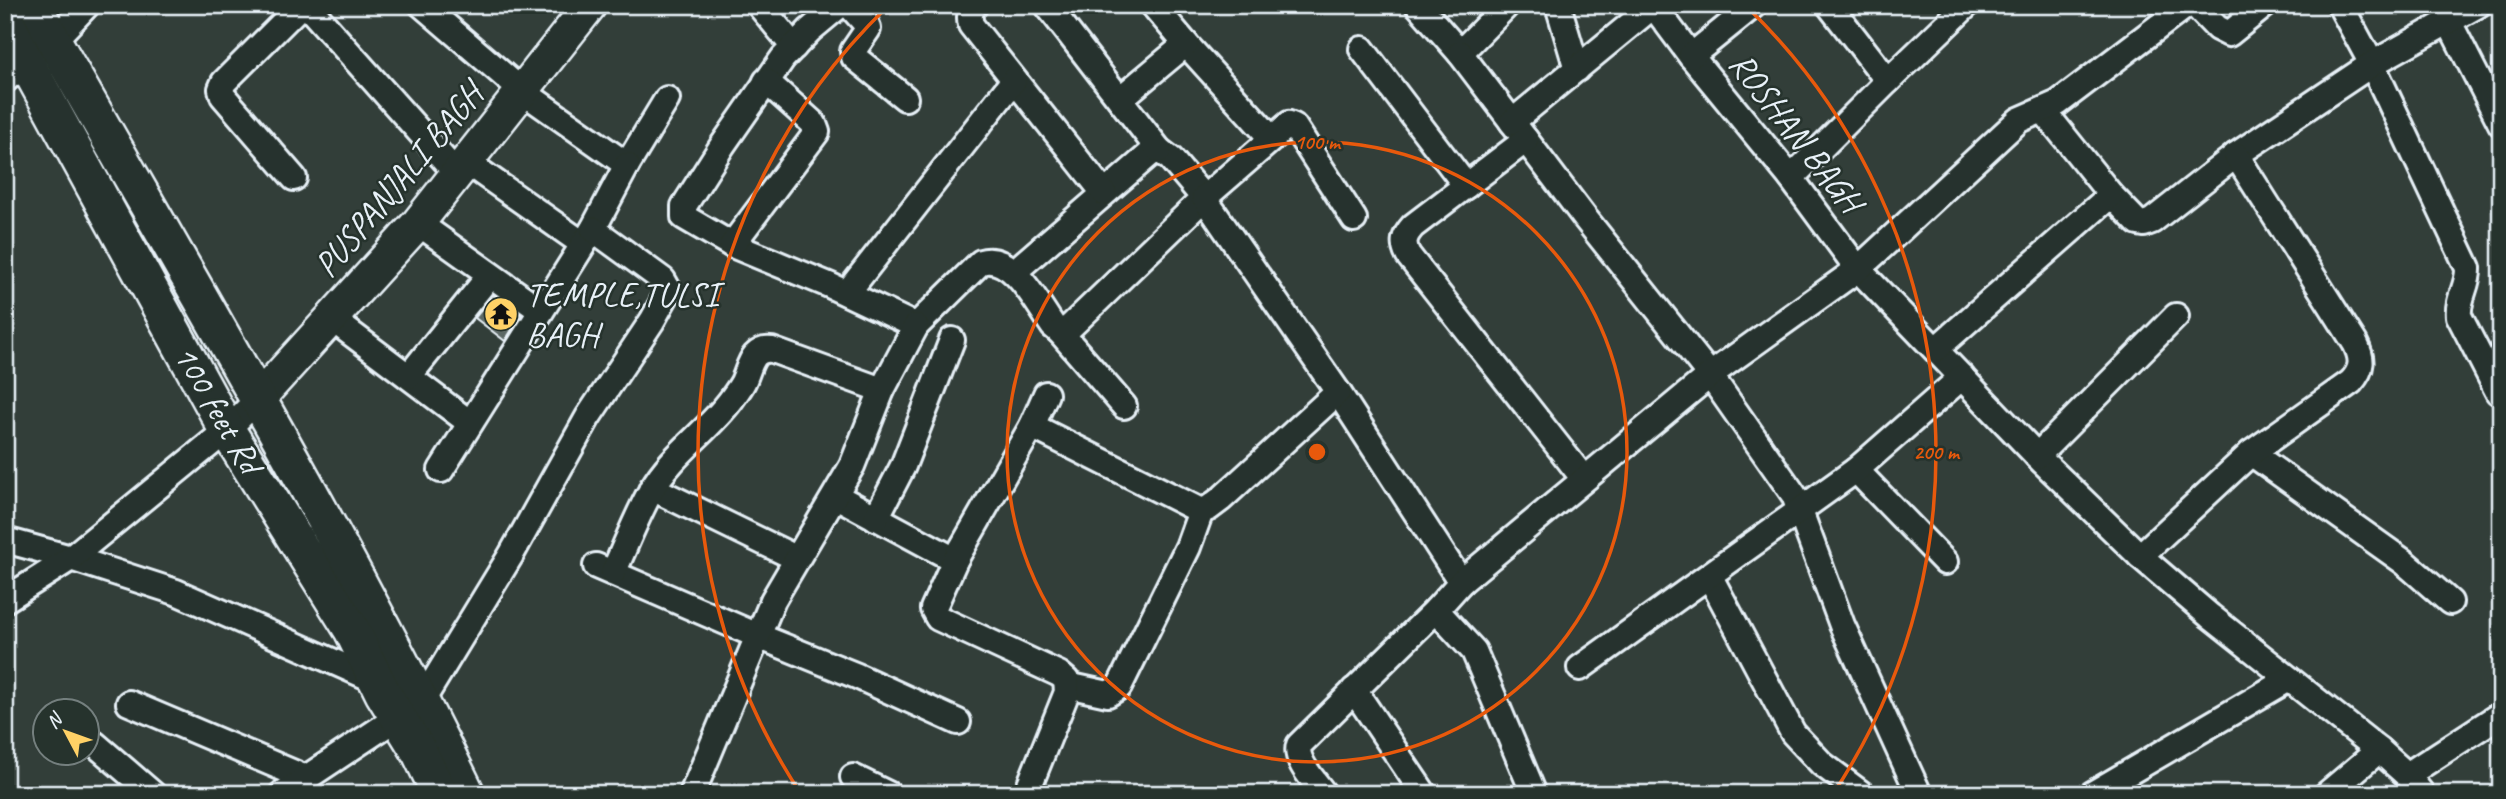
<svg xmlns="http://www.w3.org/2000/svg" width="2506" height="799" font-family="Caveat,sans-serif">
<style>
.building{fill:#5c6865;stroke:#e8f1f8;stroke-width:2}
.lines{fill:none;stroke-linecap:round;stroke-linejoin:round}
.minor-casing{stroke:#e8f1f8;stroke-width:30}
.tertiary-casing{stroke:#e8f1f8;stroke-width:37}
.secondary-casing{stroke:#e8f1f8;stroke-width:40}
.minor{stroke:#26332d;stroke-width:24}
.tertiary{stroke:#26332d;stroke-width:32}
.secondary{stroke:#26332d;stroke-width:35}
.ring{fill:none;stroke:#e8590c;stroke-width:3.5}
.labels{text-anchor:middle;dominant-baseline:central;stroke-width:5;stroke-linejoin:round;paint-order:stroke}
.street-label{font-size:35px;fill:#e8f1f8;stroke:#26332d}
.poi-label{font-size:35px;fill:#e8f1f8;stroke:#26332d;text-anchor:start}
.centre{fill:#e8590c;stroke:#26332d;stroke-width:3.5}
.ring-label{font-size:21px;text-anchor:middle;font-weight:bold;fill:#e8590c;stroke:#26332d;stroke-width:5;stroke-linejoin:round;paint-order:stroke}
</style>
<rect width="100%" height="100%" fill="#323e39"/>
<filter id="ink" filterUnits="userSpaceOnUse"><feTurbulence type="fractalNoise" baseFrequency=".0143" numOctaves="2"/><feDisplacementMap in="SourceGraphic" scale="14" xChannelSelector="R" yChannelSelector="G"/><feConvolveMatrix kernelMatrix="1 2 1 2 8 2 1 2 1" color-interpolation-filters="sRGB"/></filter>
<g filter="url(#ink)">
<polygon class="building" points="493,295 521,315 505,341 475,318"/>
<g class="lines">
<g class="minor-casing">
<g id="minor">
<polyline points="422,5 522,91 627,165 667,99"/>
<polyline points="759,5 794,47"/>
<path d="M840 5 810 30 783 58 722 146 684 206V217L732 245 829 285 916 326 981 262C1012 252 1038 305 1053 326L1060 332 1070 327 1204 198 1171 159 1159 150 1150 154 1015 271"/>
<polyline points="849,5 867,25 868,29 853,51 854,57 905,98"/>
<path d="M975 5C969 11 969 17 971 25L1104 193"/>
<polyline points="1047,5 1159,150"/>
<polyline points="1418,5 1460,53 1507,5"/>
<polyline points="1558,5 1577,69"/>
<polyline points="1653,5 1691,56 1791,178 1858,269 2043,462 2140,556 2210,616 2379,750 2407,775 2422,794"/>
<polyline points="2195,5 2217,28 2229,34 2265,5"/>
<path d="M2340 5 2372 64 2468 268C2469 285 2457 299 2459 316L2498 392"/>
<polyline points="2449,22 2501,124"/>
<polyline points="53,41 87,5"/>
<polyline points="1186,44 1271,138"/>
<polyline points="1362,49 1466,186"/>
<polyline points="1460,53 1585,218 1710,375 1794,495 1842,625 1919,794"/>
<polyline points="1691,56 1754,5"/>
<polyline points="5,80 26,62"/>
<polyline points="1888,81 1967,5"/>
<polyline points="1120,99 1186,44 1153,5"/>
<polyline points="1512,122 1653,6"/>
<path d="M1526 140 1413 226C1404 236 1402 243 1408 255L1584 479"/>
<polyline points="468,163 583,244"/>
<polyline points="294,178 223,96 221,89 224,82 297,9 306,7 312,11 458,175"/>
<polyline points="1791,178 1888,81 1829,5"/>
<polyline points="2111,195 2138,223 2144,224 2152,221 2236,155 2372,64 2478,5"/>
<polyline points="1354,219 1294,126 1289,124 1204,198 1338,392 1461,582"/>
<polyline points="418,223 540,310"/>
<polyline points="732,245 817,132 814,124 766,81"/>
<polyline points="847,293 1014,80"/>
<polyline points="332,319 470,423"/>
<polyline points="1060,332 1124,406"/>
<polyline points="1936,349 2111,195 2043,110"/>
<polyline points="409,376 490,275"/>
<polyline points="1032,426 1201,511 1209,508 1221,499 1338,392"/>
<polyline points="2251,453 2404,562 2450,602"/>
<polyline points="2037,456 2176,316"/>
<polyline points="441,470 593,229 627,165"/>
<polyline points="1856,470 1945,562"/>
<polyline points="652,488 796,558"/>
<polyline points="836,496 955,560"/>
<polyline points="876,518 903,466 952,340"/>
<polyline points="5,540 71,558 176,592 377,681"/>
<path d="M2140 556 2251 453 2351 382C2363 369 2363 359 2355 343L2236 155"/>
<polyline points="596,566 758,636 857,676 958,722"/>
<path d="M613 573C626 545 637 515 652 489 671 455 708 431 731 400 735 394 740 388 743 382 750 368 751 347 772 350L882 390"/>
<polyline points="1710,577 1793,733 1822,764 1862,794"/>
<polyline points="5,600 71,558 227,430 258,399"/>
<polyline points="1580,668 1856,470 1962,377"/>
<polyline points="1067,685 1108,694 1119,687 1188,547 1201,511"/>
<polyline points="1354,690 1424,794"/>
<polyline points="422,701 511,555 588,417 652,321 667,294 668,289 663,280 593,229"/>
<polyline points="129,703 306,778"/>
<polyline points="95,744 153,794"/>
<polyline points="2407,775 2501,714"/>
<polyline points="853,777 888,794"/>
<polyline points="282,794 398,717"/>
<polyline points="692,794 773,600 852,466 882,390 916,326"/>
<polyline points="1026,794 1067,692 1066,680 1059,674 938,618 933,609 955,560 1032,426 1046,394"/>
<path d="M1324 794C1315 781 1294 761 1299 745L1436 610"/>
<polyline points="1534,794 1474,651 1436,610 1461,582 1710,375 1858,269 2019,120 2058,103 2187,5"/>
<polyline points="2092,794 2289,679"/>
<polyline points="2327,794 2379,750"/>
</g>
</g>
<g class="tertiary-casing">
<polyline id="tertiary" points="258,399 418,223 590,5"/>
</g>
<g class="secondary-casing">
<g id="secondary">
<path d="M33 5C181 266 336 524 467 794"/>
<polyline points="5,18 26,62 227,430 352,630 383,693 420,753 440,794"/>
</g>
</g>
<use href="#minor" class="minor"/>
<use href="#tertiary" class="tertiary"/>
<use href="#secondary" class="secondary"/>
</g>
</g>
<g class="ring">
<circle cx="1317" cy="452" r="310"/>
<path d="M801 794A619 619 0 0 1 887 7M1747 7A619 619 0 0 1 1833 794"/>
</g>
<defs>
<g id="temple-disc" transform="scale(1.75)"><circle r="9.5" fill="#ffd166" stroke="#26332d"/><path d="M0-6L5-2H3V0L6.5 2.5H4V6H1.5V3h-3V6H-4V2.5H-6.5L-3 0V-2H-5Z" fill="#111"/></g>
</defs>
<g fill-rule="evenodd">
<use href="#temple-disc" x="501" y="314"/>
</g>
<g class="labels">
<g class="street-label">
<text transform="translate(1796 132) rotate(52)">ROSHAN BAGH</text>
<text transform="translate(398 180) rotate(-50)">PUSPANJALI BAGH</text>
<text transform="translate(218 409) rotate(60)">100 feet Rd</text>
</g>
<g class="poi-label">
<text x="526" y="294">TEMPLE,TULSI<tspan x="526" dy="40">BAGH</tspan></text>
</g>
</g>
<circle cx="1317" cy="452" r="10" class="centre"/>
<g class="ring-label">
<text x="1317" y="149">100 m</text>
<text x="1936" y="459">200 m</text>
</g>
<rect width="2506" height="799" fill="none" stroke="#26332d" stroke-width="28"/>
<rect x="14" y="14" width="2478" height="771" fill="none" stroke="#e8f1f8" stroke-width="2.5" filter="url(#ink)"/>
<g transform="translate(66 732) rotate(311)"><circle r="33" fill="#26332d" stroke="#747f7e" stroke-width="2"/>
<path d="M0-5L12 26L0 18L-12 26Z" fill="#ffd166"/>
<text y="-10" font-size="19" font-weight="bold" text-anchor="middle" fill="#e8f1f8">N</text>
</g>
</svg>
